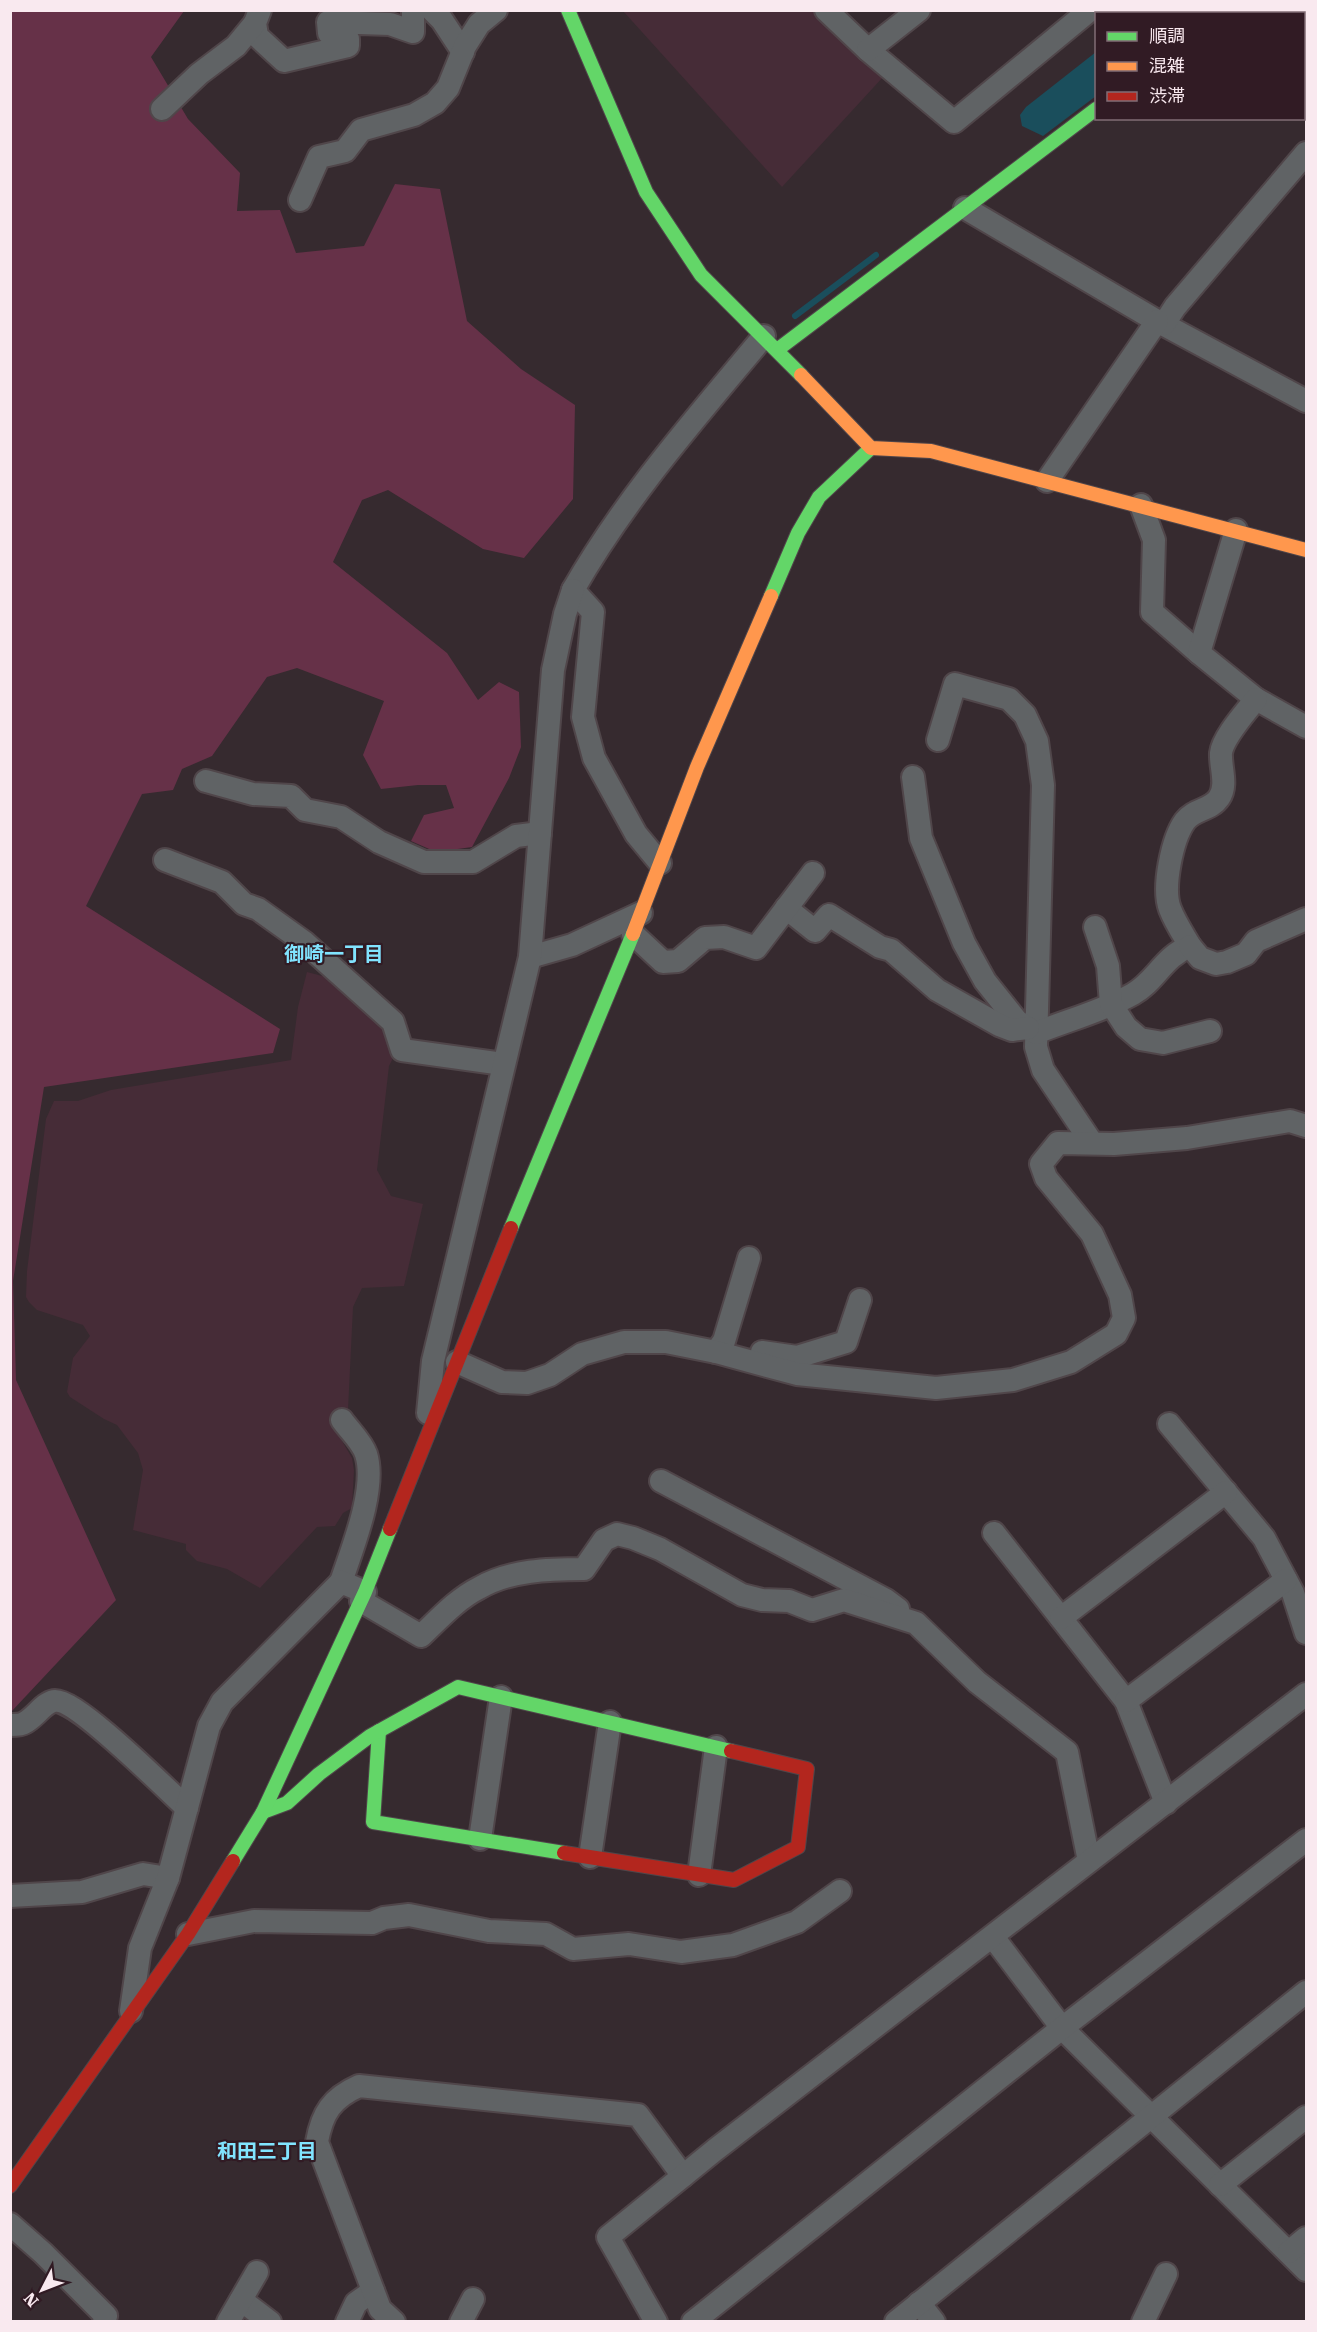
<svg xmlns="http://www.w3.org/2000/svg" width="1317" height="2332" font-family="'Roboto Serif','Noto Sans JP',serif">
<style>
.built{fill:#462c37}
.green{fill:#663148}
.water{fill:#1a4e5c}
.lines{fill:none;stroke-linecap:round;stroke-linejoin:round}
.stream{stroke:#1a4e5c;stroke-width:6}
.street-casing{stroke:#50464a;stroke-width:26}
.fast-casing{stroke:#50464a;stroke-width:16}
.slow-casing{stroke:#50464a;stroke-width:16}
.jam-casing{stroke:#50464a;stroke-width:16}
.street{stroke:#606365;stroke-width:22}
.fast{stroke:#63d668;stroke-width:14}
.slow{stroke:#ff974d;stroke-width:14}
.jam{stroke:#b3261e;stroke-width:14}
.labels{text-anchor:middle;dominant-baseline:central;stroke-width:4.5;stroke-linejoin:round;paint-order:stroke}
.neighbourhood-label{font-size:20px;font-weight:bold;fill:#81e4ff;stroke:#311b24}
</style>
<rect width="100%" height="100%" fill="#362a2f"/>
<g class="built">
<polygon points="623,11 812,11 884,76 782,187"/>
<polygon points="307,972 326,977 331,973 391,1031 395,1054 389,1066 377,1170 391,1196 423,1204 404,1286 362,1288 353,1307 348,1410 331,1422 352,1458 354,1470 352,1508 343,1513 335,1526 317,1527 260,1588 227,1569 197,1561 186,1550 186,1544 133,1530 143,1470 138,1453 117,1425 104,1419 70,1397 67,1392 73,1358 90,1336 83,1325 37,1310 29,1302 26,1297 27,1271 46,1119 54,1101 78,1101 111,1090 291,1060 298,1007"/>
</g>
<polygon class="green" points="11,11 184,11 151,57 188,119 240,173 237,211 280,210 296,253 364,246 395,184 440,189 467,321 521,369 575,405 573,499 524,558 483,549 388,490 362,500 333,562 447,653 478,700 499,682 519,692 521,747 509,778 472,847 436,852 411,841 424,815 454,808 446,785 418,785 381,789 363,755 384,701 297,668 267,677 212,756 182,769 173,790 142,794 86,906 280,1029 273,1053 44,1087 13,1281 16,1380 116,1600 11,1712"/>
<g class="water">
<polygon points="1150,11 1150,10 1210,11 1206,13 1146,13"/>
<polygon points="1096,52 1096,96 1043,136 1022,126 1020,115 1026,107"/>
</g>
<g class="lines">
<polyline class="stream" points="795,316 876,255"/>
<g class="street-casing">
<g id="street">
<polyline points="260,10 255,23 257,36 284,61 348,46 348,39 329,33 328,22 390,24 413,32 413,10"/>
<polyline points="432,10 442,20 463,52"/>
<polyline points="826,10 868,50 954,122 1090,10"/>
<polyline points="1304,49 1306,51"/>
<polyline points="868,50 919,10"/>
<polyline points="162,109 199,74 236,46 255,23"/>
<polyline points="300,200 319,157 345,151 361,130 414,115 435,103 448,88 465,46 479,24 496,10"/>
<polyline points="965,208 1157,321 1306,401"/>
<polyline points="1164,324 1175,307 1306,153"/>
<polyline points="1047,481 1157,321"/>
<polyline points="1141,505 1154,540 1152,612 1199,653"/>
<polyline points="1236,530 1199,653 1256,699 1306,727"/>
<polyline points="938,740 955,684 1009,699 1025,715 1037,741 1043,785 1036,1047 1043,1070 1092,1143"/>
<path d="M913 777 921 838 964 943 985 981 1017 1021 1036 1033C1068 1020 1103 1011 1133 994 1156 981 1163 957 1190 946 1183 934 1175 922 1170 909 1162 888 1172 839 1185 821 1194 809 1211 810 1219 798 1228 785 1220 767 1221 753 1223 737 1246 712 1256 699"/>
<polyline points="206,781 253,794 291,796 305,810 341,817 379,842 424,862 473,862 516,836 540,833"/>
<polyline points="165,860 222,882 244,904 258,909 304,942 393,1022 402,1050 503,1064"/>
<path d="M660 863 636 834 594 758 583 717 593 612 573 590C626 497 696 418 764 336"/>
<polyline points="786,908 815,931 829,915 880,947 891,950 937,990 999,1025 1012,1030 1028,1028"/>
<polyline points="1095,927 1108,966 1111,1004 1126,1027 1140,1039 1163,1043 1210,1031"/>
<polyline points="633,934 663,962 678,961 705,938 724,937 756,948 813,873"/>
<polyline points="1190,946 1200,958 1216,964 1227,962 1246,954 1256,941 1306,919"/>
<polyline points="530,957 572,945 641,913"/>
<polyline points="716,1352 724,1341 749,1258"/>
<polyline points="762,1352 797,1357 846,1342 860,1300"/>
<polyline points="457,1362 502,1382 527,1383 550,1375 582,1354 624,1342 666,1342 716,1352 797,1374 936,1388 1013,1380 1071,1362 1116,1334 1124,1318 1120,1295 1092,1234 1046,1178 1041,1164 1058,1143 1114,1144 1187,1138 1290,1121 1306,1126"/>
<polyline points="428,1413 433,1361 530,957 553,670 565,614 573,590"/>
<polyline points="1169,1424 1264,1538 1293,1593 1306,1633"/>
<polyline points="661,1481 886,1600 898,1609"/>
<polyline points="994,1533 1126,1701 1166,1803"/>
<path d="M341 1582C352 1549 377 1488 366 1454 362 1442 349 1430 342 1420"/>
<path d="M361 1601 421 1636C439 1619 457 1599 479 1588 510 1570 549 1569 584 1569L604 1540 617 1534 633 1538 660 1549 742 1595 762 1600 789 1601 812 1610 844 1600 916 1623 977 1682 1067 1752 1089 1861"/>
<polyline points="1061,1618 1226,1492"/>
<polyline points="1126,1701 1286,1580"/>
<path d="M10 1725C15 1725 21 1725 24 1723 35 1718 43 1703 54 1701 75 1697 168 1791 187 1808"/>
<polyline points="480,1839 501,1697"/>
<polyline points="590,1857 610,1722"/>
<polyline points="699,1875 716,1747"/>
<polyline points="10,1896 82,1892 143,1874 168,1878"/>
<polyline points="188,1934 254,1921 372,1923 384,1918 409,1915 489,1931 546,1934 573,1949 629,1944 681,1952 733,1945 797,1922 840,1891"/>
<polyline points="993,1937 1062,2028 1306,2270"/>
<polyline points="131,2011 140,1948 168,1878 209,1726 222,1702 341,1582 365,1592"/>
<polyline points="1220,2185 1306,2117"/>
<polyline points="10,2224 43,2253 106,2316 104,2322"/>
<polyline points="1289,2252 1306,2238"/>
<polyline points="241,2300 270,2322"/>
<polyline points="919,2303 934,2322"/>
<polyline points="228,2322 257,2272"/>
<polyline points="347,2322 356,2303 373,2291"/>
<path d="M394 2322 380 2309 317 2142C322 2113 332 2098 359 2086L638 2115 683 2176"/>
<polyline points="461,2322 473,2299"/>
<polyline points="656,2322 608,2237 715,2150 1306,1694"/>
<polyline points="693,2322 1062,2028 1306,1840"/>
<polyline points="896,2322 1306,1992"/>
<polyline points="1143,2322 1166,2274"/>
</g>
</g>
<g class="fast-casing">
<g id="fast">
<polyline points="568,10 646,192 701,275 801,375"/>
<polyline points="777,350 1096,109"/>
<polyline points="771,596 798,533 819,497 871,448"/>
<polyline points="511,1228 633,934"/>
<polyline points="379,1731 373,1822 564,1853"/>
<polyline points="263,1812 287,1803 319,1774 370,1736 458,1687 731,1751"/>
<polyline points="233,1861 263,1812 365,1592 390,1529"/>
</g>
</g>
<g class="slow-casing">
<g id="slow">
<polyline points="1231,14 1235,10"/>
<polyline points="801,375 871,448 931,451 1306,550"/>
<polyline points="633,934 697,767 771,596"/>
</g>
</g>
<g class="jam-casing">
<g id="jam">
<polyline points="390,1529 511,1228"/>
<polyline points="564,1853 734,1880 798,1847 807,1769 731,1751"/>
<polyline points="10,2186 188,1934 233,1861"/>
</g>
</g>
<use href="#street" class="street"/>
<use href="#fast" class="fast"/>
<use href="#slow" class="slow"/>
<use href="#jam" class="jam"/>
</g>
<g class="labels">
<g class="neighbourhood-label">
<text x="334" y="954">御崎一丁目</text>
<text x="267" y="2151">和田三丁目</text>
</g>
</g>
<rect width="1317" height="2332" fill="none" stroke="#f9e9ef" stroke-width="24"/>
<rect x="1095" y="12" width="210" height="108" fill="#311b24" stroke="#816d75" stroke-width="1.5"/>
<rect x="1107" y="32" width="30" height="9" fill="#63d668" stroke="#816d75" stroke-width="1.5"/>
<text x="1149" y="42" font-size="18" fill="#f9e9ef">順調</text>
<rect x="1107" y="62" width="30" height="9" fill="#ff974d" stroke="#816d75" stroke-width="1.5"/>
<text x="1149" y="72" font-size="18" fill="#f9e9ef">混雑</text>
<rect x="1107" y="92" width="30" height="9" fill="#b3261e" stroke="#816d75" stroke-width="1.5"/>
<text x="1149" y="102" font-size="18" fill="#f9e9ef">渋滞</text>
<g transform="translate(42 2290) rotate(228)" stroke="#311b24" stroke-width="4.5" paint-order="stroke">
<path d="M0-4.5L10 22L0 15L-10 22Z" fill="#f9e9ef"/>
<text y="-9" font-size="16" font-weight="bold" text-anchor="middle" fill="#f9e9ef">N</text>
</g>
</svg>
